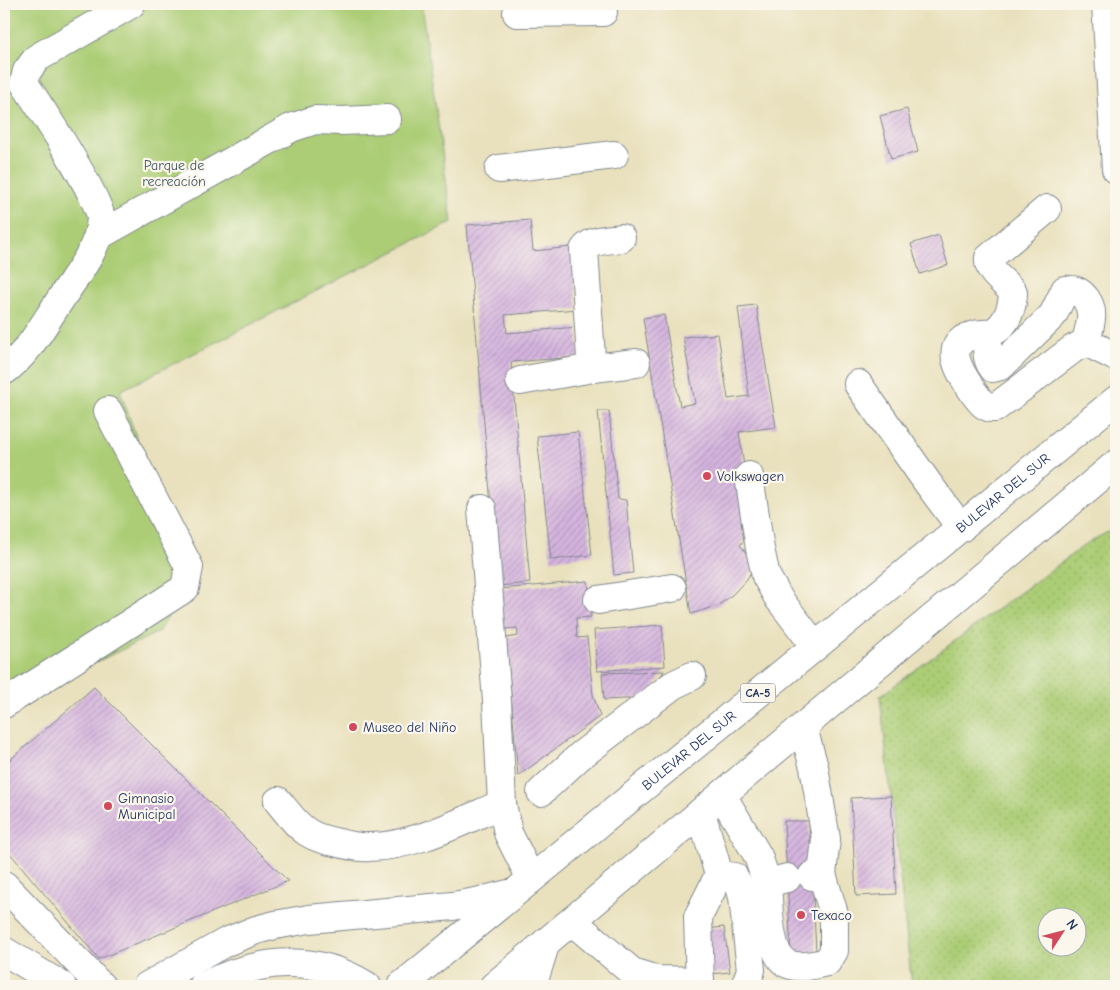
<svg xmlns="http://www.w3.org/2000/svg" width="1120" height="990" font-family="'Comic Neue',sans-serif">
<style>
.grass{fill:url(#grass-dots);stroke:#647e6a;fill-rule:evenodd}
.green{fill:#accd76;stroke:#647e6a}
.building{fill:url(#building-hatch)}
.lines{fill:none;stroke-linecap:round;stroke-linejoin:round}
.minor-casing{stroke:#82888e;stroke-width:30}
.highway-casing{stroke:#82888e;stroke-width:30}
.minor{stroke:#fff;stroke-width:28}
.highway{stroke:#fff;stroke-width:28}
.poi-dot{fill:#d1495b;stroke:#fbf7ec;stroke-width:2}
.labels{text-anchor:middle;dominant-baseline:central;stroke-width:4.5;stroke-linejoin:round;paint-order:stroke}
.shield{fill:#fbf7ec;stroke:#5e6b89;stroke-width:1}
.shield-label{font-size:12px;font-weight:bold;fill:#1b2f5e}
.park-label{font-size:14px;fill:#3f5664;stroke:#fbf7ec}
.poi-label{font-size:14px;fill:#1b2f5e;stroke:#fbf7ec;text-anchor:start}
.street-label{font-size:14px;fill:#1b2f5e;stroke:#fbf7ec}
</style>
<defs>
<pattern id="grass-dots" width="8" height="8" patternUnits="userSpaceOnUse" patternTransform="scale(1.25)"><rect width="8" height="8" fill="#accd76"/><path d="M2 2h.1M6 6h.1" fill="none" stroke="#93b068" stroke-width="1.8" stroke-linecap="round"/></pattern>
<pattern id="building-hatch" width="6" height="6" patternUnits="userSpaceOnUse" patternTransform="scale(1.25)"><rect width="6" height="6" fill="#d6b5df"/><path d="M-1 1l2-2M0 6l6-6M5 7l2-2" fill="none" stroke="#ad94b8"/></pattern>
</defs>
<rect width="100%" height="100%" fill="#fbf7ec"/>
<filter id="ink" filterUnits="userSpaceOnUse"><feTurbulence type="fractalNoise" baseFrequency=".02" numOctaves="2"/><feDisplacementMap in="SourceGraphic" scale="10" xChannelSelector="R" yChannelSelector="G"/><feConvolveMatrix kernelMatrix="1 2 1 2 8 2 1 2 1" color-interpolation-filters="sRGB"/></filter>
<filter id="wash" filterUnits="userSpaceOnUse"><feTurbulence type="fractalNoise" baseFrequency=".0096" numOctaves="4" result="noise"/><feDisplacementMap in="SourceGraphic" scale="20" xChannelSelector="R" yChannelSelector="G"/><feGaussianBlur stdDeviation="1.12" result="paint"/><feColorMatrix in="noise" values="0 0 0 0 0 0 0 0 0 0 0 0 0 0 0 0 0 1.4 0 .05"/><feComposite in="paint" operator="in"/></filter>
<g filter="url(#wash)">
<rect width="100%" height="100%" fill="#e9e1bd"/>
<path class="grass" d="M1108 532 1116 538V986H912L880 696 1089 542ZM1048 918H1078V948H1048Z"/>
<polygon class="green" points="4,4 421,4 452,222 120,391 188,585 158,632 4,707"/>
<g id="blocks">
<g class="building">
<polygon points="907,109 918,152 891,159 880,116"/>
<polygon points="530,220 533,251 572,247 577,309 505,315 507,333 577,327 579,357 511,362 530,583 498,586 467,225"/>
<polygon points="939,235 948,265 920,274 911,244"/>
<polygon points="756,305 776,427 739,432 752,521 741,521 744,540 740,545 755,565 747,579 732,595 719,605 691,614 643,318 664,315 680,406 695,403 683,337 718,334 728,399 749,396 738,307"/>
<polygon points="598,411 609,411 618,499 626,500 633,573 614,575"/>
<polygon points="578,432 592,555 551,560 537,436"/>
<polygon points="588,581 591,617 576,618 577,638 587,637 593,695 600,716 518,776 506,638 518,636 517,628 504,629 500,589"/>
<polygon points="662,625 665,666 597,671 594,630"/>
<polygon points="664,671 647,698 604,700 602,673"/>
<polygon points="94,687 288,881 99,959 4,846 4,765"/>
<polygon points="891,796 896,894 856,896 851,798"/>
<polygon points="784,821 809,821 816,951 791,953"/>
<polygon points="724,927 730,972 711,974 705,929"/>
</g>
</g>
</g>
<g filter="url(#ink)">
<use href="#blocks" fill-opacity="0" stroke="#82888e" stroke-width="1"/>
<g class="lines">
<g class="minor-casing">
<g id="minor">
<polyline points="1106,4 1116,169"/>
<polyline points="517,13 603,12"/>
<polyline points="499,169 614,155"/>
<path d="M1047 209 989 258C987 272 1005 282 1013 292 1013 306 1007 325 993 332 987 335 981 333 974 335 939 344 962 375 974 393 980 401 985 409 995 408L1073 349 1086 342 1116 357"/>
<polyline points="98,236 291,128 315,120 342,121 387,119"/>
<path d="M621 238C609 240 591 239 584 250L591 358 593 368 636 363"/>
<path d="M989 334C987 346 985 357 993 368L1001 366 1053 315 1065 290C1075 289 1080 291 1086 299 1096 313 1089 327 1086 342"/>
<path d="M4 371C29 353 43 325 60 300 76 275 99 249 101 219 102 201 38 104 24 83L27 71 37 58 131 4"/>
<polyline points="520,381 593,368"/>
<polyline points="858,384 927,482 961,528"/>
<polyline points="749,476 760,549 766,576 779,599 815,646"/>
<polyline points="482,509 497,701 502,804 508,833 531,879"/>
<polyline points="598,600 672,588"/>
<polyline points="4,704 185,588 189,567 108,411"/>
<polyline points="803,728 814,767 826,839 822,874 812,876"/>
<polyline points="541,792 580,756 673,685 692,676"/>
<polyline points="722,795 758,856 767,883 787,878"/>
<path d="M278 801C287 812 295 824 307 832 316 838 328 841 339 843 348 845 359 848 369 847 413 847 462 821 502 804"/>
<polyline points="719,875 734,877 740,887 743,897 751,970 745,986"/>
<path d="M767 883C769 902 767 955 788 964 799 969 815 965 827 962L834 951V914L822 874"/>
<polyline points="4,885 101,986"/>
<polyline points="572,921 632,972 657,980 700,981"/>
<polyline points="700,986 698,917 719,875 701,812"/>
</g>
</g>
<g class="highway-casing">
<g id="highway">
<polyline points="4,951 62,986"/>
<polyline points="147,986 226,942 256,930 275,925 309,919 453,906 476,902 508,894"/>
<path d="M203 986C258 959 313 952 367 986"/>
<path id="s1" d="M401 986 1116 400"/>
<polyline points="494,986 1116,464"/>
<polyline points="529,986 536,974 546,942"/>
</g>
</g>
<use href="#minor" class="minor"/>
<use href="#highway" class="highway"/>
</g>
</g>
<g class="poi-dot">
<circle cx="707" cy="476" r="5"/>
<circle cx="353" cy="727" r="5"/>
<circle cx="108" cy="806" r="5"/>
<circle cx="801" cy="915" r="5"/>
</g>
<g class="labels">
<rect class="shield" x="740.5" y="683.5" width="35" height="19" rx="4"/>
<g class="shield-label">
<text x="758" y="693">CA-5</text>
</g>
<g class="park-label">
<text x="174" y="165">Parque de<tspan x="174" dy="16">recreación</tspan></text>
</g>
<g class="poi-label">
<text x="717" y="476">Volkswagen</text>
<text x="363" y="727">Museo del Niño</text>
<text x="118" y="798">Gimnasio<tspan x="118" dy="16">Municipal</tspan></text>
<text x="811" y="915">Texaco</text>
</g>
<g class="street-label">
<text stroke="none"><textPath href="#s1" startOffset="778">BULEVAR DEL SUR</textPath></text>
<text stroke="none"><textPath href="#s1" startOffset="372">BULEVAR DEL SUR</textPath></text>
</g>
</g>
<rect width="1120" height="990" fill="none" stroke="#fbf7ec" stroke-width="20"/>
<g transform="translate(1062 932) rotate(54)"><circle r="24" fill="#fbf7ec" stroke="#a1a7b3"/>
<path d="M0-4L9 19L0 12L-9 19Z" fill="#d1495b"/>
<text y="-8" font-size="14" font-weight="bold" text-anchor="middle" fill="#1b2f5e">N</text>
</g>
</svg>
